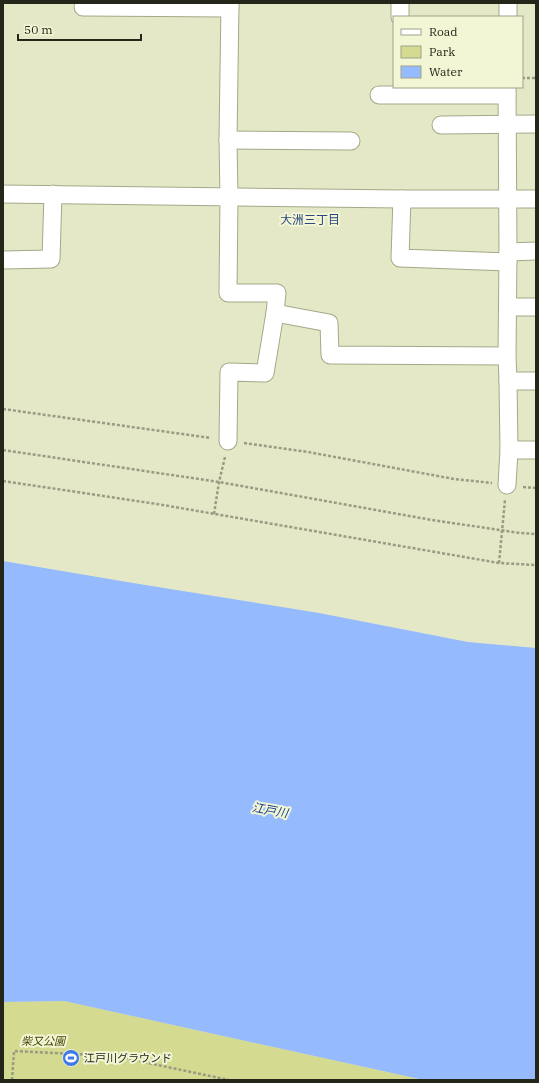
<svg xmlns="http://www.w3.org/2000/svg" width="539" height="1083" font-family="'IBM Plex Serif','Noto Sans JP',serif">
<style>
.green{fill:#d4da8f}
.water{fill:#95bafe}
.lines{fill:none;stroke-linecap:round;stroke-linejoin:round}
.street-casing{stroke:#a5a888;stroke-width:19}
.path{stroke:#999b83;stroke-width:2.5;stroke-dasharray:3 2;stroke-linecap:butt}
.street{stroke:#fff;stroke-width:17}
.labels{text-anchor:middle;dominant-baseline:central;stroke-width:4;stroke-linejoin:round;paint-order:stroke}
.park-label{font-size:11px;font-style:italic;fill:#464808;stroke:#f2f6d4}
.poi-label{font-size:11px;fill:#25261a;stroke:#f2f6d4;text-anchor:start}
.neighbourhood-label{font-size:12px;fill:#2a487f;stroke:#f2f6d4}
.water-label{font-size:12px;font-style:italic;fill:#183f8b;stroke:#f2f6d4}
</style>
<rect width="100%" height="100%" fill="#e5e8c7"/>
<polygon class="green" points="64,1001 424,1080 3,1080 3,1002"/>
<polygon class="water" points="3,561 133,583 319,613 468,642 536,648 536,1080 424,1080 64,1001 3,1002"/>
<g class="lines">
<g class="street-casing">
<g id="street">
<polyline points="508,3 508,17"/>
<polyline points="83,7 230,8"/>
<polyline points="400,17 400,3"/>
<polyline points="507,87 508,252 507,356 508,381 509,450 507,485"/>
<polyline points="379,95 507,95"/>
<polyline points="441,125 536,124"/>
<polyline points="228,140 351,141"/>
<polyline points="3,194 402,199 536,199"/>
<polyline points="402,199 400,258 508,262"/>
<polyline points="508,252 536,251"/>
<polyline points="3,260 51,259 53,194"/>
<polyline points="508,307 536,307"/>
<polyline points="275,313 329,323 330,355 507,356"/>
<polyline points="508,381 536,381"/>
<polyline points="228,441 229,372 265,373 275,313 277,293 228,293 229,196 228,140 230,3"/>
<polyline points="509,450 536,450"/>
</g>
</g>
<g class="path">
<polyline points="522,78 536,78"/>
<polyline points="3,409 211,438"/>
<polyline points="244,443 308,452 454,479 492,483"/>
<polyline points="3,450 219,482 432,520 520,533 536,534"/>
<polyline points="3,481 157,504 499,563 536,565"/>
<polyline points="523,487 536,488"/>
<polyline points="214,514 219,482 225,457"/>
<polyline points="499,563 505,500"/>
<polyline points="12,1080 14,1051 115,1056 229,1080"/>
</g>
<use href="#street" class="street"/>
</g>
<defs>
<g id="stadium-disc" transform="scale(0.9)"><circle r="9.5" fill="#3f78e8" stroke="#f2f6d4"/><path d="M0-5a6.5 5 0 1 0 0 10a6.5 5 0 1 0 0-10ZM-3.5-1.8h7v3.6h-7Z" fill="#fff"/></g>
</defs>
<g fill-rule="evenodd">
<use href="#stadium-disc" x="71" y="1058"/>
</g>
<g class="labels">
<g class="park-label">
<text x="43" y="1041">柴又公園</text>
</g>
<g class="poi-label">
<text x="84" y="1058">江戸川グラウンド</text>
</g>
<g class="neighbourhood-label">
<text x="310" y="219">大洲三丁目</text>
</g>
<g class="water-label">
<text transform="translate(270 810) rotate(10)">江戸川</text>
</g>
</g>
<rect width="539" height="1083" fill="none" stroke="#25261a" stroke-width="8"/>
<rect x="393" y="16" width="130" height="72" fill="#f2f6d4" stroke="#a0a38a"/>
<rect x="401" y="29" width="20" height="6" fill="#ffffff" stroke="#a0a38a"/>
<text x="429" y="36" font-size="12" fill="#25261a">Road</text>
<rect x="401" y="46" width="20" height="12" fill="#d4da8f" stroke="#a0a38a"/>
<text x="429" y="56" font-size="12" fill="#25261a">Park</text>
<rect x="401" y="66" width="20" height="12" fill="#95bafe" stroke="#a0a38a"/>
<text x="429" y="76" font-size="12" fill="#25261a">Water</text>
<path d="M18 34v6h123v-6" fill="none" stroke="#25261a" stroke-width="2"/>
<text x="24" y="34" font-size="12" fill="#25261a" stroke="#f2f6d4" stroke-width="3" paint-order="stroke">50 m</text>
</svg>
